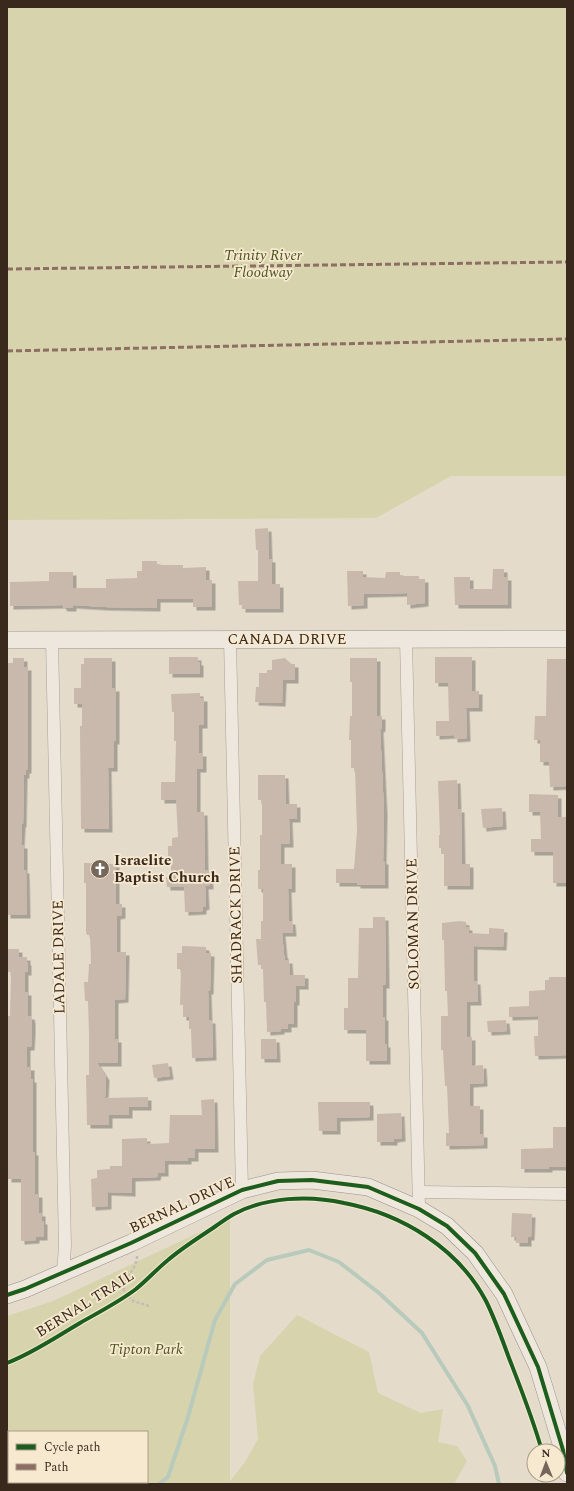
<svg xmlns="http://www.w3.org/2000/svg" width="574" height="1491" font-family="Spectral,serif">
<style>
.green{fill:#d7d4ad;fill-rule:evenodd}
.lines{fill:none;stroke-linecap:round;stroke-linejoin:round}
.stream{stroke:#b7cabc;stroke-width:4}
.building{fill:#c9b9ac;filter:url(#shadow)}
.street-casing{stroke:#aaa095;stroke-width:13}
.secondary-casing{stroke:#999085;stroke-width:18}
.path{stroke:#c5bdb4;stroke-width:2.5;stroke-dasharray:3 2;stroke-linecap:butt}
.street{stroke:#ede7dd;stroke-width:12}
.secondary{stroke:#ede7dd;stroke-width:17}
.quiet{stroke:#8d6e63;stroke-width:3;stroke-dasharray:6 3;stroke-linecap:butt}
.cycleway-casing{stroke:#f7e9d0;stroke-width:6}
.cycleway{stroke:#1b5e20;stroke-width:4}
.labels{text-anchor:middle;dominant-baseline:central;stroke-width:3.5;stroke-linejoin:round;paint-order:stroke}
.park-label{font-size:15px;font-style:italic;fill:#4d5622;stroke:#f7e9d0}
.street-label{font-size:15px;fill:#39281c;stroke:#f7e9d0}
.poi-label{font-size:15px;font-weight:bold;fill:#39281c;stroke:#f7e9d0;text-anchor:start}
</style>
<defs>
<filter id="shadow"><feDropShadow dx="3.5" dy="3.5" stdDeviation="0" flood-color="#0004"/></filter>
</defs>
<rect width="100%" height="100%" fill="#e5dbcb"/>
<g class="green">
<polygon points="7,7 567,7 567,476 451,476 376,518 7,520"/>
<path d="M230 1218V1481L245 1462 258 1439 253 1384 260 1356 297 1315 369 1352 378 1393 421 1413 443 1409 438 1442 457 1446 467 1461 454 1484H7V1316L53 1301ZM9 1432H147V1482H9Z"/>
</g>
<g class="lines">
<polyline class="stream" points="159,1484 168,1477 188,1417 215,1320 235,1284 267,1260 309,1250 339,1262 379,1293 422,1333 468,1406 495,1466 499,1484"/>
</g>
<g class="building">
<polygon points="268,528 269,559 272,559 272,584 280,584 280,609 242,609 242,605 239,605 238,581 258,581 258,550 256,550 255,529"/>
<polygon points="142,561 157,561 157,565 183,565 183,568 206,567 206,580 212,580 212,607 193,607 193,599 157,599 157,608 105,607 73,605 73,608 64,608 62,605 10,606 10,582 49,581 49,572 73,572 73,588 106,588 106,579 137,578 137,571 142,571"/>
<polygon points="493,569 504,569 504,577 508,577 508,605 455,605 454,577 470,577 470,589 492,589"/>
<polygon points="347,571 363,571 363,577 385,578 386,572 400,572 400,576 419,576 419,579 425,579 425,603 407,605 407,593 364,594 364,605 348,606"/>
<polygon points="169,657 198,657 198,662 200,662 200,674 169,674"/>
<polygon points="435,657 472,657 472,691 479,691 479,708 466,708 467,738 454,739 454,735 436,736 436,721 449,721 448,683 435,683"/>
<polygon points="13,658 24,658 24,667 28,667 28,770 26,770 26,775 24,775 23,824 22,824 21,845 24,845 24,870 26,870 27,915 7,915 7,663 13,663"/>
<polygon points="84,658 112,658 112,688 116,688 116,741 114,741 114,768 108,768 109,829 81,829 80,726 82,726 82,704 74,704 74,688 81,688 81,664 84,664"/>
<polygon points="285,658 291,664 295,664 295,680 283,680 282,703 255,702 256,687 259,687 259,673 267,673 267,670 272,670 272,660"/>
<polygon points="350,658 377,658 377,716 382,716 382,728 380,729 384,812 383,861 385,861 385,885 357,885 357,883 336,883 336,869 354,869 357,831 355,768 351,768 351,740 349,740 350,716 352,716 352,682 350,682"/>
<polygon points="547,659 567,659 567,786 550,787 549,762 540,762 540,740 534,740 535,716 546,716"/>
<polygon points="200,693 200,698 204,698 204,725 199,725 199,753 203,753 203,769 197,769 197,812 204,812 205,870 209,870 210,886 205,886 206,906 203,907 203,911 185,912 184,887 167,887 166,877 171,877 171,857 168,858 168,846 172,846 172,838 178,837 176,800 161,800 161,782 175,782 176,741 174,741 174,712 172,712 171,694"/>
<polygon points="258,775 285,775 286,804 297,804 297,819 289,819 290,844 281,844 281,864 292,864 292,889 288,889 289,921 292,921 293,933 282,933 284,955 285,955 285,960 289,960 290,975 305,975 305,986 296,986 296,1002 294,1002 294,1024 288,1024 288,1029 281,1029 281,1031 267,1032 266,1002 264,1002 263,969 261,969 261,965 258,965 256,939 261,939 261,921 263,921 263,889 258,889 258,870 260,870 260,835 262,835 262,800 258,800"/>
<polygon points="457,780 458,809 461,809 462,864 470,864 470,886 444,886 444,854 441,854 441,848 439,848 439,835 440,835 438,781"/>
<polygon points="529,794 558,795 558,817 567,817 567,883 553,883 553,852 531,852 531,839 541,839 540,812 529,812"/>
<polygon points="502,808 503,826 483,828 481,809"/>
<polygon points="84,863 116,864 116,904 122,904 122,915 117,916 117,952 126,952 125,999 115,1000 115,1039 118,1039 118,1063 97,1063 106,1077 105,1098 148,1097 148,1107 129,1107 129,1115 109,1115 109,1125 87,1125 86,1075 89,1075 89,1034 88,1001 85,1001 84,982 88,982 89,964 91,964 90,935 87,935 86,932 86,883 84,883"/>
<polygon points="373,917 385,917 386,985 383,985 383,1017 385,1017 385,1044 387,1044 387,1061 366,1061 366,1030 344,1030 344,1008 348,1008 348,978 358,978 359,928 373,928"/>
<polygon points="460,921 466,922 466,927 469,927 469,933 489,934 489,928 504,929 503,947 474,946 474,981 477,981 478,1002 467,1002 467,1037 472,1037 472,1066 483,1065 484,1083 470,1084 470,1106 480,1106 480,1134 484,1134 484,1145 446,1146 446,1133 449,1133 447,1086 445,1086 443,1050 441,1050 441,1016 448,1016 447,991 445,991 444,940 442,940 442,923"/>
<polygon points="182,946 206,947 206,953 211,953 210,991 208,991 209,1020 212,1020 213,1057 192,1058 191,1029 189,1029 189,1017 183,1017 183,1005 180,1005 181,969 177,969 177,953 182,953"/>
<polygon points="7,949 19,949 19,957 27,957 27,962 28,962 28,972 25,972 25,992 28,992 28,1016 31,1016 32,1020 32,1032 31,1047 27,1047 27,1067 31,1067 31,1079 33,1079 33,1152 35,1152 35,1194 39,1194 39,1213 42,1213 42,1221 44,1221 44,1237 36,1237 36,1240 21,1241 21,1179 8,1179 7,1016 10,1016 11,972 7,972"/>
<polygon points="549,977 567,977 567,1055 535,1056 534,1036 538,1036 538,1016 509,1017 509,1007 529,1006 529,991 545,990 545,980 549,980"/>
<polygon points="506,1020 507,1031 488,1032 487,1021"/>
<polygon points="261,1039 276,1039 277,1059 261,1059"/>
<polygon points="168,1063 170,1076 154,1078 152,1065"/>
<polygon points="214,1099 215,1149 195,1149 195,1158 188,1158 188,1161 165,1161 165,1173 158,1173 157,1177 132,1178 132,1193 108,1192 108,1206 92,1207 91,1179 97,1178 97,1170 110,1169 110,1166 122,1166 122,1139 147,1138 147,1144 169,1143 170,1115 202,1115 201,1100"/>
<polygon points="318,1102 370,1102 370,1117 337,1118 337,1131 319,1131"/>
<polygon points="401,1113 402,1138 394,1139 394,1142 377,1142 377,1114"/>
<polygon points="553,1127 567,1127 567,1167 549,1167 549,1169 521,1169 521,1149 553,1148"/>
<polygon points="512,1213 532,1214 531,1237 528,1237 528,1243 516,1243 516,1237 511,1237"/>
</g>
<g class="lines">
<g class="street-casing">
<g id="street">
<polyline points="230,639 242,1190"/>
<polyline points="406,639 419,1209"/>
<polyline points="52,640 65,1246 63,1273"/>
<polyline points="420,1192 567,1194"/>
</g>
</g>
<g class="secondary-casing">
<g id="secondary">
<polyline points="7,640 567,639"/>
<polyline points="7,1295 25,1289 131,1243 242,1190 278,1181 312,1180 368,1187 419,1209 447,1226 475,1253 504,1294 538,1367 563,1450 567,1473"/>
</g>
</g>
<path class="path" d="M137 1256C137 1270 123 1277 124 1291L133 1301 149 1306"/>
<use href="#street" class="street"/>
<use href="#secondary" class="secondary"/>
<g class="quiet">
<polyline points="7,269 567,262"/>
<polyline points="7,351 567,339"/>
</g>
<g class="cycleway-casing">
<g id="cycleway">
<polyline points="7,1295 25,1289 131,1243 242,1190 278,1181 312,1180 368,1187 419,1209 447,1226 475,1253 504,1294 538,1367 563,1450 567,1473"/>
<path d="M7 1363C33 1353 56 1337 80 1323 99 1312 119 1302 136 1289 147 1280 157 1269 168 1260 182 1248 198 1238 213 1228 220 1223 227 1218 234 1214 266 1197 309 1195 344 1203 402 1214 458 1248 486 1301 495 1319 502 1339 509 1358 521 1389 533 1419 542 1451"/>
</g>
</g>
<use href="#cycleway" class="cycleway"/>
</g>
<defs>
<g id="church-disc" transform="scale(1)"><circle r="9.5" fill="#756759" stroke="#f7e9d0"/><path d="M-1.2-6h2.4v3.5h3.3v2.4h-3.3V6h-2.4V-.1h-3.3v-2.4h3.3Z" fill="#fff"/></g>
</defs>
<g fill-rule="evenodd">
<use href="#church-disc" x="100" y="869"/>
</g>
<g class="labels">
<g class="park-label">
<text x="263" y="255">Trinity River<tspan x="263" dy="17">Floodway</tspan></text>
<text x="146" y="1349">Tipton Park</text>
</g>
<g class="street-label">
<text x="287" y="639">CANADA DRIVE</text>
<text transform="translate(236 915) rotate(-91)">SHADRACK DRIVE</text>
<text transform="translate(413 924) rotate(-91)">SOLOMAN DRIVE</text>
<text transform="translate(59 957) rotate(-91)">LADALE DRIVE</text>
<text transform="translate(182 1205) rotate(-25)">BERNAL DRIVE</text>
<text transform="translate(85 1304) rotate(-32)">BERNAL TRAIL</text>
</g>
<g class="poi-label">
<text x="114" y="860">Israelite<tspan x="114" dy="17">Baptist Church</tspan></text>
</g>
</g>
<rect width="574" height="1491" fill="none" stroke="#39281c" stroke-width="16"/>
<rect x="8" y="1431" width="140" height="52" fill="#f7e9d0" stroke="#ab9c88"/>
<rect x="16" y="1444" width="20" height="6" fill="#1b5e20" stroke="#ab9c88"/>
<text x="44" y="1451" font-size="12" fill="#39281c">Cycle path</text>
<rect x="16" y="1464" width="20" height="6" fill="#8d6e63" stroke="#ab9c88"/>
<text x="44" y="1471" font-size="12" fill="#39281c">Path</text>
<g transform="translate(546 1463) rotate(359)"><circle r="19" fill="#f7e9d0" stroke="#ab9c88"/>
<path d="M0-3L7 15L0 10L-7 15Z" fill="#756759"/>
<text y="-6" font-size="11" font-weight="bold" text-anchor="middle" fill="#39281c">N</text>
</g>
</svg>
